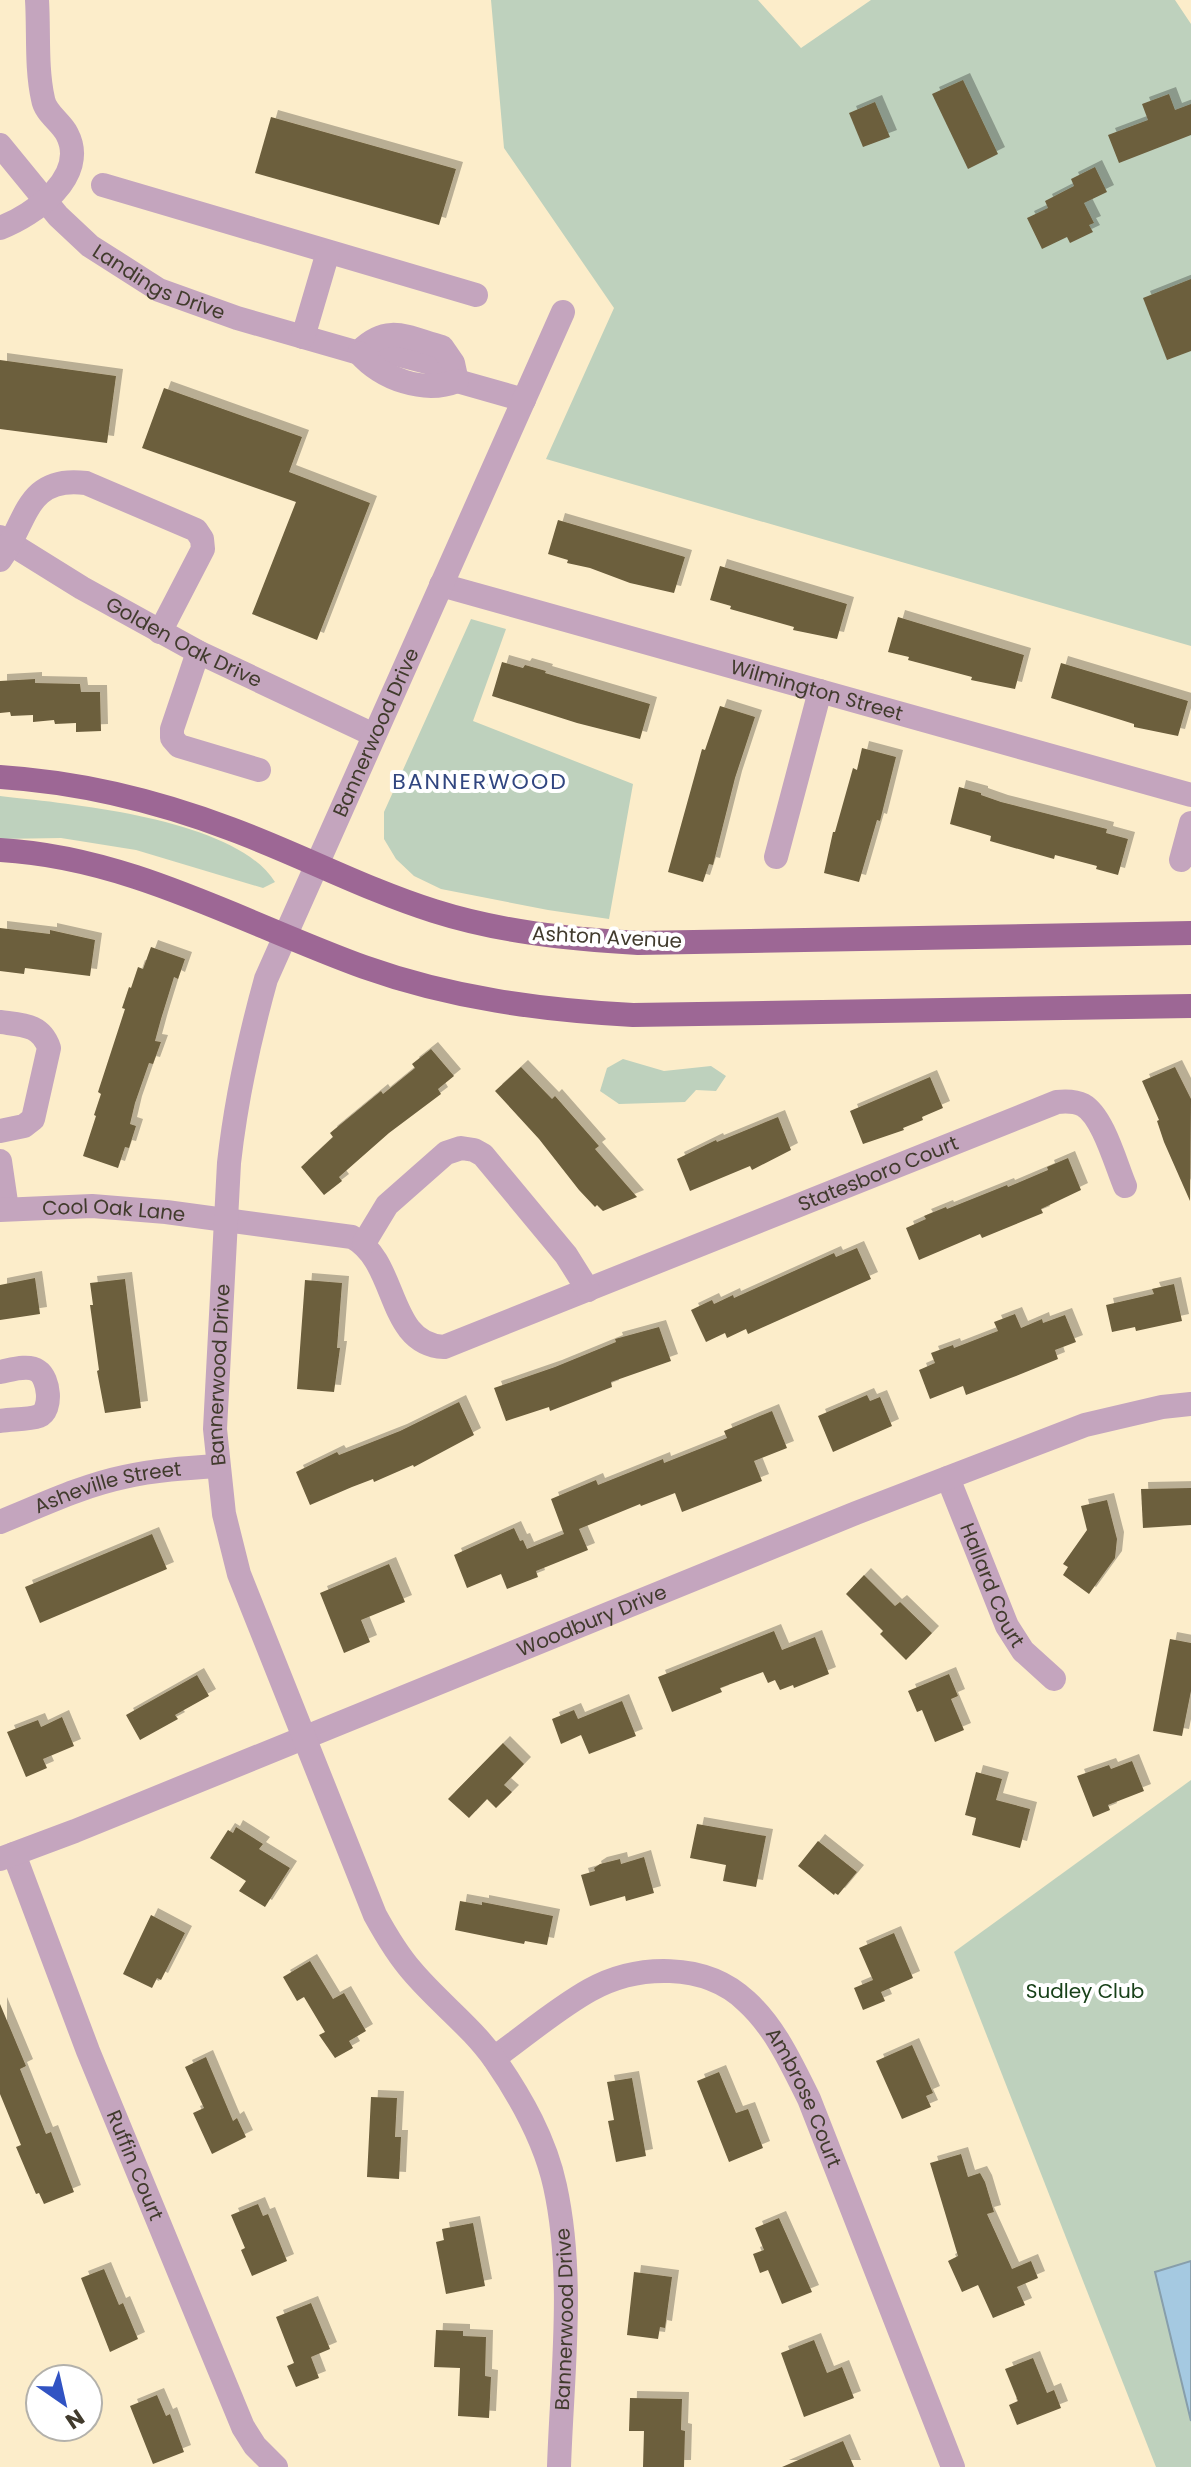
<svg xmlns="http://www.w3.org/2000/svg" width="1191" height="2467" font-family="Poppins,sans-serif">
<style>
.green{fill:#bed1bd}
.water{fill:#a5c9e1;stroke:#879eab;stroke-width:2}
.building{fill:#6c5e3d;filter:url(#shadow)}
.lines{fill:none;stroke-linecap:round;stroke-linejoin:round}
.minor{stroke:#c4a5be;stroke-width:24}
.major{stroke:#9d6795;stroke-width:24}
.labels{text-anchor:middle;dominant-baseline:central;stroke-width:8;stroke-linejoin:round;paint-order:stroke}
.street-label{font-size:20px;fill:#413b2d;stroke:#fff}
.park-label{font-size:20px;fill:#184119;stroke:#fff}
.neighbourhood-label{font-size:22px;letter-spacing:2px;fill:#314680;stroke:#fff}
</style>
<defs>
<filter id="shadow"><feDropShadow dx="7" dy="-7" stdDeviation="0" flood-color="#0004"/></filter>
</defs>
<rect width="100%" height="100%" fill="#fcedca"/>
<g class="green">
<polygon points="491,0 758,0 801,48 871,0 1175,0 1191,24 1191,646 546,459 614,308 504,148"/>
<polygon points="471,619 506,629 473,721 633,784 609,919 548,910 441,889 414,876 396,859 384,839 384,812"/>
<path d="M0 796C70 804 235 818 275 882L263 888 136 850 61 838 0 839Z"/>
<polygon points="623,1059 664,1071 711,1066 726,1076 716,1091 696,1090 685,1102 619,1104 600,1091 607,1068"/>
<polygon points="1191,1780 1191,2467 1156,2467 954,1952"/>
</g>
<polygon class="water" points="1191,2261 1191,2421 1155,2272"/>
<g class="building">
<polygon points="963,80 998,154 968,169 932,94"/>
<polygon points="1169,94 1175,110 1191,104 1191,135 1119,163 1108,135 1148,120 1142,104"/>
<polygon points="875,102 890,137 863,147 849,113"/>
<polygon points="271,117 456,169 439,225 255,173"/>
<polygon points="1095,167 1107,192 1084,203 1094,223 1089,225 1093,232 1070,243 1067,237 1042,249 1027,218 1048,208 1045,201 1074,186 1071,179"/>
<polygon points="1191,279 1191,351 1167,360 1143,298"/>
<polygon points="0,360 116,376 107,443 0,429"/>
<polygon points="164,388 302,437 289,472 370,503 317,640 252,614 296,502 142,448"/>
<polygon points="558,520 685,557 674,593 630,583 590,568 567,563 568,560 548,554"/>
<polygon points="720,566 847,604 837,639 793,630 794,627 730,609 731,606 710,600"/>
<polygon points="898,617 1024,655 1015,689 971,680 972,677 908,660 909,657 888,652"/>
<polygon points="502,662 523,668 525,665 546,671 545,673 650,704 640,739 577,723 492,696"/>
<polygon points="1061,663 1188,701 1178,736 1134,727 1134,724 1051,698"/>
<polygon points="35,679 35,683 80,684 81,692 100,692 101,731 76,732 76,723 55,724 54,720 33,722 33,715 11,716 10,712 0,713 0,681"/>
<polygon points="720,706 755,717 735,778 713,865 709,864 703,882 668,872 696,771 702,749 705,750"/>
<polygon points="862,748 896,757 880,821 877,820 859,882 824,873 833,832 835,832 853,768 857,770"/>
<polygon points="959,787 981,793 981,795 1001,802 1107,829 1106,833 1128,839 1118,875 1096,869 1097,866 1055,855 1054,859 990,841 991,836 950,824"/>
<polygon points="0,928 50,934 50,930 95,940 90,976 25,968 24,974 0,971"/>
<polygon points="151,947 185,959 178,979 174,977 161,1019 155,1041 161,1042 153,1064 149,1063 135,1103 130,1124 136,1126 129,1148 125,1147 118,1168 83,1156 96,1116 94,1115 101,1094 98,1092 125,1009 122,1008 129,987 131,988 138,967 143,969"/>
<polygon points="431,1049 454,1076 438,1089 441,1094 389,1133 339,1177 342,1181 324,1195 301,1167 333,1137 330,1133 381,1091 383,1094 415,1068 412,1064"/>
<polygon points="521,1067 552,1099 555,1096 599,1146 595,1149 637,1197 603,1211 597,1205 595,1207 579,1190 539,1139 495,1091"/>
<polygon points="1175,1067 1191,1099 1190,1201 1164,1142 1157,1121 1159,1120 1142,1081"/>
<polygon points="930,1077 943,1108 922,1117 923,1120 903,1128 904,1130 863,1144 850,1111"/>
<polygon points="778,1117 791,1150 752,1170 750,1166 690,1191 677,1159 716,1140 717,1142"/>
<polygon points="1068,1158 1081,1190 1041,1209 1043,1213 982,1238 980,1234 919,1260 906,1228 926,1219 924,1216 946,1207 947,1209 1007,1185 1008,1187 1048,1170 1047,1167"/>
<polygon points="857,1248 871,1279 748,1334 746,1329 727,1338 725,1333 706,1342 691,1310 712,1300 714,1304 733,1295 734,1298 834,1253 836,1257"/>
<polygon points="35,1278 40,1314 0,1320 0,1285"/>
<polygon points="125,1279 141,1408 105,1413 97,1371 99,1370 90,1305 93,1305 90,1283"/>
<polygon points="305,1280 342,1283 337,1348 340,1348 334,1392 297,1389"/>
<polygon points="1174,1284 1182,1321 1136,1331 1135,1327 1112,1332 1106,1305 1154,1294 1152,1289"/>
<polygon points="1015,1314 1021,1328 1042,1319 1043,1323 1065,1315 1076,1342 1055,1350 1058,1359 1016,1376 966,1395 963,1386 930,1399 919,1370 935,1363 931,1353 953,1345 954,1348 998,1331 994,1322"/>
<polygon points="659,1327 671,1361 611,1382 612,1387 550,1411 549,1407 506,1421 494,1388 555,1367 616,1342 615,1339"/>
<polygon points="867,1395 870,1401 880,1397 892,1426 833,1452 818,1416"/>
<polygon points="459,1402 474,1435 414,1467 413,1465 374,1482 373,1479 352,1487 310,1505 296,1472 337,1452 339,1455 400,1431"/>
<polygon points="772,1411 787,1448 754,1461 762,1481 682,1512 675,1493 641,1506 640,1504 579,1529 588,1550 536,1571 538,1577 507,1589 501,1574 467,1588 454,1555 514,1528 520,1541 523,1540 527,1549 564,1534 551,1499 596,1480 598,1485 663,1459 664,1463 727,1438 724,1431"/>
<polygon points="1191,1488 1191,1525 1143,1528 1141,1489"/>
<polygon points="1107,1500 1117,1539 1115,1558 1089,1594 1063,1575 1068,1567 1063,1564 1087,1530 1081,1506"/>
<polygon points="152,1534 167,1569 40,1623 25,1587"/>
<polygon points="389,1564 405,1602 361,1620 370,1642 344,1653 320,1593"/>
<polygon points="864,1575 895,1606 900,1602 932,1633 906,1660 880,1634 883,1631 846,1594"/>
<polygon points="774,1631 782,1650 815,1637 829,1674 794,1688 793,1685 780,1690 775,1680 768,1683 763,1672 720,1688 722,1692 672,1712 658,1677"/>
<polygon points="1170,1639 1191,1643 1191,1691 1182,1736 1153,1731"/>
<polygon points="949,1674 958,1696 951,1699 964,1730 935,1742 922,1710 917,1712 908,1691"/>
<polygon points="197,1675 209,1696 175,1715 178,1719 140,1740 126,1715"/>
<polygon points="622,1701 636,1736 589,1754 581,1735 561,1744 552,1719 574,1710 578,1719"/>
<polygon points="62,1717 74,1746 43,1759 47,1768 26,1777 7,1732 38,1720 41,1727"/>
<polygon points="503,1743 524,1764 504,1785 512,1792 496,1808 487,1799 469,1818 448,1799"/>
<polygon points="1132,1761 1144,1791 1108,1805 1110,1810 1093,1817 1077,1776 1109,1765 1111,1769"/>
<polygon points="976,1772 1002,1779 996,1800 1030,1809 1020,1848 972,1835 976,1818 965,1815"/>
<polygon points="697,1824 766,1836 756,1887 723,1881 726,1865 690,1858"/>
<polygon points="236,1827 263,1844 259,1849 290,1868 265,1907 239,1891 246,1881 210,1858 228,1830 233,1833"/>
<polygon points="818,1841 857,1872 838,1895 835,1893 834,1895 798,1866"/>
<polygon points="644,1857 654,1893 626,1901 625,1896 590,1906 581,1875 595,1871 594,1868 600,1864 620,1859 621,1864"/>
<polygon points="460,1901 482,1905 482,1902 553,1916 547,1945 525,1941 524,1944 455,1930"/>
<polygon points="151,1915 185,1933 161,1980 157,1978 152,1988 123,1974"/>
<polygon points="894,1933 913,1978 881,1992 885,2001 863,2010 854,1988 873,1980 859,1948"/>
<polygon points="310,1961 333,1999 344,1993 366,2031 349,2041 353,2048 335,2058 319,2035 325,2032 304,1997 297,2001 283,1977"/>
<polygon points="0,2004 26,2066 20,2069 46,2134 51,2132 74,2192 44,2204 39,2193 36,2194 16,2147 21,2145 0,2094"/>
<polygon points="912,2045 933,2093 926,2096 931,2107 902,2119 876,2061"/>
<polygon points="206,2057 233,2121 237,2118 246,2137 212,2154 193,2113 204,2108 185,2067"/>
<polygon points="719,2072 736,2113 748,2109 763,2148 729,2162 697,2081"/>
<polygon points="632,2078 646,2156 616,2162 608,2121 614,2120 607,2082"/>
<polygon points="371,2097 397,2098 395,2137 401,2137 399,2179 367,2177"/>
<polygon points="961,2154 968,2177 980,2173 985,2182 994,2212 987,2214 1012,2269 1031,2261 1038,2278 1017,2287 1025,2305 993,2318 978,2285 962,2292 948,2261 958,2256 930,2163"/>
<polygon points="258,2204 263,2216 268,2214 287,2261 252,2276 241,2250 245,2248 231,2215"/>
<polygon points="779,2218 812,2292 782,2304 768,2270 760,2273 753,2254 764,2250 755,2228"/>
<polygon points="473,2223 485,2286 446,2294 436,2242 444,2240 442,2229"/>
<polygon points="104,2269 119,2305 123,2303 138,2339 110,2352 81,2278"/>
<polygon points="634,2272 672,2277 665,2328 660,2327 658,2339 627,2335"/>
<polygon points="311,2303 330,2349 311,2357 319,2378 296,2387 287,2366 294,2363 276,2317"/>
<polygon points="436,2330 463,2331 463,2336 486,2337 485,2376 491,2377 489,2418 458,2416 460,2368 434,2367"/>
<polygon points="814,2340 827,2373 842,2367 854,2398 804,2417 781,2353"/>
<polygon points="1033,2358 1047,2393 1054,2390 1061,2408 1017,2425 1009,2405 1018,2401 1005,2369"/>
<polygon points="157,2395 166,2416 170,2414 184,2452 153,2464 130,2406"/>
<polygon points="630,2398 682,2399 681,2430 685,2431 684,2467 643,2467 644,2431 629,2431"/>
<polygon points="843,2441 854,2467 782,2467"/>
</g>
<g class="lines">
<g class="minor">
<path id="s1" d="M0 145 58 216 90 246 159 290 237 318 359 353 384 351 438 365 457 381 524 400"/>
<polyline points="103,185 476,295"/>
<path d="M0 228C34 215 89 176 67 134 61 122 45 113 43 99 36 68 39 32 37 0"/>
<polyline points="303,337 328,252"/>
<path d="M360 351C388 323 408 338 442 347L453 363 456 377"/>
<path d="M359 353C382 379 424 394 457 381"/>
<path id="s2" d="M0 537 82 588 198 652 374 735"/>
<path d="M0 560C27 523 25 475 86 483L196 530 202 539 203 549 160 632"/>
<path id="s3" d="M441 585 1191 795"/>
<polyline points="198,652 172,729 172,738 179,746 259,770"/>
<polyline points="776,857 820,691"/>
<polyline points="1181,860 1191,823"/>
<path d="M0 1022C22 1025 41 1024 49 1048L33 1119 24 1126 0 1131"/>
<polyline points="0,1161 7,1209"/>
<path id="s4" d="M0 1210 92 1206 166 1212 352 1237C399 1262 386 1344 444 1347L1057 1102C1067 1101 1075 1101 1083 1105 1103 1116 1116 1165 1125 1186"/>
<polyline points="364,1243 387,1205 446,1153 461,1148 474,1150 483,1155 566,1255 588,1290"/>
<path d="M0 1372C11 1370 28 1364 38 1371 49 1378 53 1410 39 1416 28 1420 12 1419 0 1421"/>
<path id="s5" d="M948 1478 1007 1626 1023 1651 1054 1679"/>
<path id="s6" d="M0 1522C40 1506 81 1486 124 1477 155 1470 186 1468 217 1466"/>
<path id="s7" d="M14 1854 88 2051 243 2427 255 2446 276 2467"/>
<path id="s8" d="M0 1859 75 1831 856 1513 1085 1425 1162 1407 1191 1404"/>
<path id="s9" d="M494 2058C525 2036 556 2009 590 1990 637 1964 705 1962 746 2001 775 2027 792 2065 809 2099L953 2467"/>
<path id="s10" d="M559 2467C562 2375 575 2277 555 2186 545 2140 522 2099 495 2060 472 2027 438 2002 412 1971 397 1954 386 1935 375 1915L239 1574 224 1514 215 1429 229 1163C236 1100 249 1040 266 979L563 312"/>
</g>
<g class="major">
<path d="M0 777C78 782 157 801 231 829 299 854 364 889 434 911 500 932 569 939 638 943L1191 933"/>
<path d="M0 850C130 857 245 924 364 967 451 998 541 1010 633 1015L1191 1006"/>
</g>
</g>
<g class="labels">
<g class="street-label">
<text stroke="none"><textPath href="#s1" startOffset="214">Landings Drive</textPath></text>
<text stroke="none"><textPath href="#s2" startOffset="212">Golden Oak Drive</textPath></text>
<text stroke="none"><textPath href="#s3" startOffset="390">Wilmington Street</textPath></text>
<text stroke="none"><textPath href="#s10" startOffset="1850">Bannerwood Drive</textPath></text>
<text transform="translate(607 937) rotate(3)">Ashton Avenue</text>
<text stroke="none"><textPath href="#s4" startOffset="972">Statesboro Court</textPath></text>
<text stroke="none"><textPath href="#s4" startOffset="114">Cool Oak Lane</textPath></text>
<text stroke="none"><textPath href="#s10" startOffset="1180">Bannerwood Drive</textPath></text>
<text stroke="none"><textPath href="#s6" startOffset="114">Asheville Street</textPath></text>
<text stroke="none"><textPath href="#s5" startOffset="116">Hallard Court</textPath></text>
<text stroke="none"><textPath href="#s8" startOffset="638">Woodbury Drive</textPath></text>
<text stroke="none"><textPath href="#s9" startOffset="398">Ambrose Court</textPath></text>
<text stroke="none"><textPath href="#s7" startOffset="334">Ruffin Court</textPath></text>
<text stroke="none"><textPath href="#s10" startOffset="148">Bannerwood Drive</textPath></text>
</g>
<g class="park-label">
<text x="1085" y="1991">Sudley Club</text>
</g>
<g class="neighbourhood-label">
<text x="480" y="781">BANNERWOOD</text>
</g>
</g>
<g transform="translate(64 2403) rotate(146)"><circle r="38" fill="#ffffff" stroke="#b3b1ab" stroke-width="2"/>
<path d="M0-6L14 30L0 20L-14 30Z" fill="#3153c3"/>
<text y="-12" font-size="22" font-weight="bold" text-anchor="middle" fill="#413b2d">N</text>
</g>
</svg>
